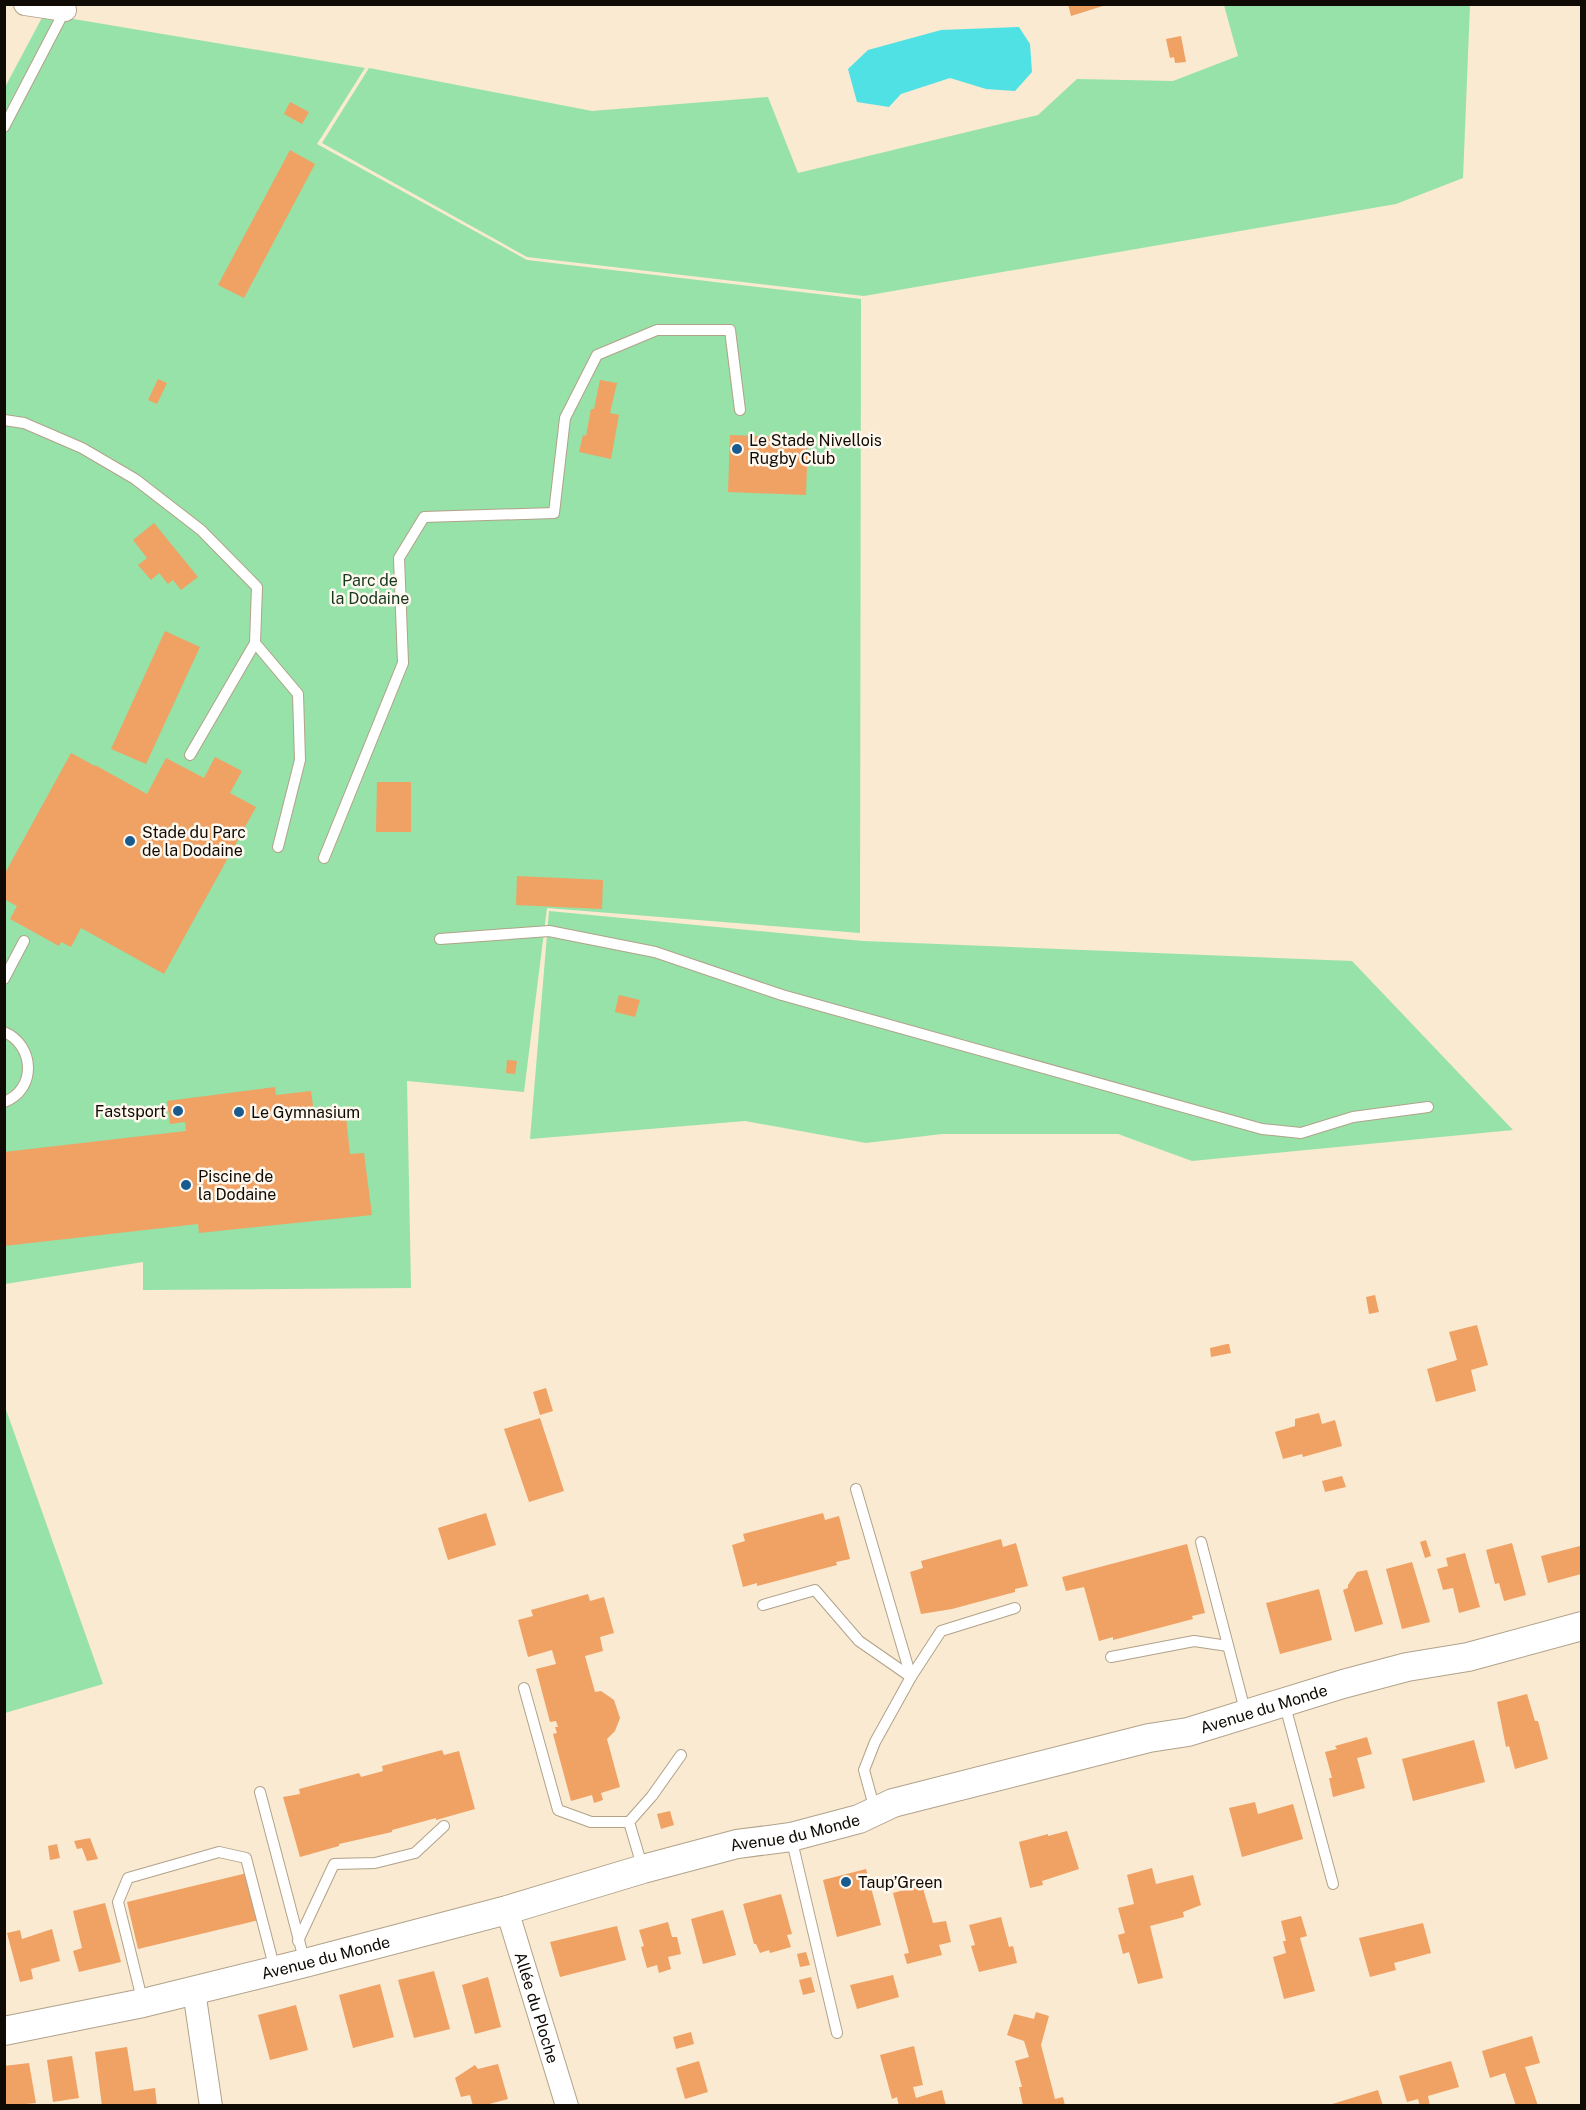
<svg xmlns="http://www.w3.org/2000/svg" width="1586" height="2110" font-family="'Public Sans',sans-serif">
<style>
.green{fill:#96e2a8}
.water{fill:#50e1e5}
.building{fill:#f0a164}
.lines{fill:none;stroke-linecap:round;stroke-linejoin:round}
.service-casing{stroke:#b1a28a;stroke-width:12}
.minor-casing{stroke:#b1a28a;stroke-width:24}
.tertiary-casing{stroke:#b1a28a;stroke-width:30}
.service{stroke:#fff;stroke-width:10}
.minor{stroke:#fff;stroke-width:22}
.tertiary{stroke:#fff;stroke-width:28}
.poi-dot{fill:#195a8f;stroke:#fff8ee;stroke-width:2}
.labels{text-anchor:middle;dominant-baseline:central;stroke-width:5;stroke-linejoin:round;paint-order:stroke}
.poi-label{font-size:16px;fill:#0f0a04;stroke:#fff8ee;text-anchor:start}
.park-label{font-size:16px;fill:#14371e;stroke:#fff8ee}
.street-label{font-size:16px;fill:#0f0a04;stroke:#fff8ee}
</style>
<rect width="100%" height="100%" fill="#f9ead1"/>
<g class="green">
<polygon points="1224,5 1470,5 1463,178 1396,204 864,296 527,257 322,143 369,68 592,111 768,97 798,173 1038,115 1077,79 1173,81 1238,56"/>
<polygon points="44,14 365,68 317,144 527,260 861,299 860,933 547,908 524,1092 407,1081 411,1288 143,1290 143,1262 5,1284 4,89"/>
<polygon points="549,911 863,941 1352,961 1513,1130 1192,1161 1118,1134 942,1134 866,1143 745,1121 530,1139"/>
<polygon points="4,1404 103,1684 5,1713 4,1713"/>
</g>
<polygon class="water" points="1019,27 1030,44 1032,72 1015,91 986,89 950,78 901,94 889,107 857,102 848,69 868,50 941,30"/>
<g class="building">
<polygon points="1068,4 1106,4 1106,5 1071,16"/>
<polygon points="1181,36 1186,62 1175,63 1174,57 1170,58 1166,39"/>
<polygon points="290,102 309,112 302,124 284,114"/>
<polygon points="290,150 315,164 244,298 218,285"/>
<polygon points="158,379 167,383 157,404 148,400"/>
<polygon points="600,380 617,383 610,413 619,415 611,459 579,452 583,435 586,436 591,409 594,409"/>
<polygon points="730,435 808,438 806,495 728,492"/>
<polygon points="154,523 198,577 181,590 173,580 168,584 159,573 151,580 138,565 147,558 133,540"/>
<polygon points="165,631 200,647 146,764 111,749"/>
<polygon points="71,753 95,766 95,765 147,794 166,758 204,778 215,757 242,771 230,793 256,807 164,974 81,928 71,947 61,942 59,946 10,919 17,906 4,899 4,875"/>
<polygon points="377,782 411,782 411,832 376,832"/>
<polygon points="517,876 603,880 602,909 516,905"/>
<polygon points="619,995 640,1000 635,1017 615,1012"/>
<polygon points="507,1060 517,1061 515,1074 506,1073"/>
<polygon points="275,1087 276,1095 311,1091 315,1120 346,1117 350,1154 364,1153 372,1215 199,1233 198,1224 4,1246 4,1152 186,1131 185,1122 170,1124 167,1101"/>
<polygon points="1375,1295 1379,1312 1369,1314 1366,1297"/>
<polygon points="1477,1325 1488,1365 1471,1370 1476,1391 1436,1402 1427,1369 1457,1360 1449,1332"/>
<polygon points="1227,1344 1229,1344 1231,1353 1211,1357 1210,1348"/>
<polygon points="546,1388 553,1411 540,1415 533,1392"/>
<polygon points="1319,1413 1322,1424 1335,1420 1342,1446 1303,1457 1302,1454 1283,1459 1275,1432 1295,1426 1295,1419"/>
<polygon points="540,1418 564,1491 529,1502 504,1429"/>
<polygon points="1342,1476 1346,1487 1325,1492 1322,1481"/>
<polygon points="486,1513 496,1545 448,1560 438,1528"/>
<polygon points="823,1513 825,1520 839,1516 850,1559 836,1562 837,1565 757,1586 757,1583 743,1587 732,1545 745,1541 743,1534"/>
<polygon points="1001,1539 1003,1547 1016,1543 1028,1586 1015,1589 1015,1592 952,1609 921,1614 910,1572 923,1568 921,1561"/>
<polygon points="1426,1540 1431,1556 1425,1558 1420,1542"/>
<polygon points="1512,1543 1526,1595 1504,1601 1499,1583 1495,1584 1486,1550"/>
<polygon points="1187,1544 1205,1613 1192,1616 1193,1619 1113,1640 1113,1637 1099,1641 1084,1587 1066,1591 1062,1577"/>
<polygon points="1580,1546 1581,1574 1548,1583 1541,1556"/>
<polygon points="1465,1553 1480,1607 1459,1613 1453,1588 1443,1590 1437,1569 1448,1566 1446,1558"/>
<polygon points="1412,1562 1430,1622 1402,1629 1386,1569"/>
<polygon points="1367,1570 1383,1624 1355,1632 1343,1590 1348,1588 1348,1585 1357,1572"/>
<polygon points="1319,1589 1332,1640 1280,1654 1266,1603"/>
<polygon points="588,1594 590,1601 604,1597 614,1633 600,1637 603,1651 585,1656 595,1692 601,1691 614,1700 620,1718 615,1731 607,1739 620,1787 601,1793 603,1800 594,1803 592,1795 571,1801 553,1734 557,1733 555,1727 558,1727 556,1721 550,1722 536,1669 556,1664 552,1650 528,1657 518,1620 533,1616 531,1610"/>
<polygon points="1527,1694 1535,1721 1538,1721 1548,1759 1515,1769 1509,1746 1506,1747 1497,1702"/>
<polygon points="1367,1737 1372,1754 1357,1758 1365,1788 1333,1797 1329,1778 1332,1778 1325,1752 1337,1749 1335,1746"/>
<polygon points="1474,1740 1485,1782 1413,1801 1402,1759"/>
<polygon points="442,1750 444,1755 459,1751 475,1809 436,1820 436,1818 392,1830 392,1832 339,1844 339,1846 300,1857 283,1797 300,1794 299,1789 359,1773 361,1777 383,1771 382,1766"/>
<polygon points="1255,1802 1258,1814 1293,1804 1303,1839 1242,1857 1229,1808"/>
<polygon points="670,1811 674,1825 661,1829 657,1814"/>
<polygon points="1067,1831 1079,1869 1042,1881 1043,1885 1030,1888 1019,1842 1048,1834 1048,1836"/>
<polygon points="90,1838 98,1859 87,1861 82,1848 77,1849 74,1841"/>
<polygon points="57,1844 60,1858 50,1860 48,1846"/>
<polygon points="1152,1868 1156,1884 1193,1875 1201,1905 1183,1912 1184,1917 1150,1926 1163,1978 1138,1984 1129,1952 1123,1954 1118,1935 1125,1933 1118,1908 1134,1904 1127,1875"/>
<polygon points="866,1869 881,1925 837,1937 823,1880"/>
<polygon points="247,1873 259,1920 138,1949 127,1902"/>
<polygon points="922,1885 933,1923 946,1921 951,1942 939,1945 942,1955 907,1964 904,1954 909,1953 893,1893"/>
<polygon points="781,1894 792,1934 787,1935 791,1947 770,1953 769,1950 760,1953 756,1944 754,1944 743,1904"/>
<polygon points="105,1903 121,1962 79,1972 73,1951 82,1948 73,1911"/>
<polygon points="723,1910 736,1955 703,1964 691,1919"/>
<polygon points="1301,1916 1307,1936 1300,1938 1315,1991 1284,1999 1273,1957 1286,1953 1283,1941 1286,1941 1281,1921"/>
<polygon points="1001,1917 1009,1947 1013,1946 1017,1963 979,1972 971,1946 975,1945 969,1925"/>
<polygon points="668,1922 672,1937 677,1937 681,1954 668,1957 671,1969 659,1973 657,1965 647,1968 641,1947 644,1946 639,1930"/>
<polygon points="1423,1923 1431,1953 1394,1963 1396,1970 1370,1977 1359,1938"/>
<polygon points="617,1926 626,1960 560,1977 550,1942"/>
<polygon points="52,1929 60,1961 31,1969 33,1979 20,1982 7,1933 20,1930 22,1939"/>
<polygon points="806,1952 810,1965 800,1967 797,1954"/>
<polygon points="434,1971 450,2029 414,2038 398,1980"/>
<polygon points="893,1975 899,1997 857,2009 850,1985"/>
<polygon points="488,1977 501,2027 475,2034 462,1985"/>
<polygon points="811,1977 815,1992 803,1995 799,1980"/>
<polygon points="380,1984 394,2037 353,2048 339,1995"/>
<polygon points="296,2005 308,2050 270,2060 258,2015"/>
<polygon points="1036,2012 1049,2016 1041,2045 1055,2099 1063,2097 1065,2106 1023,2105 1019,2087 1022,2087 1015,2061 1029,2057 1024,2041 1007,2035 1014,2014 1034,2019"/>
<polygon points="691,2032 694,2044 676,2049 673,2037"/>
<polygon points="1532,2036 1540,2063 1525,2067 1538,2106 1516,2106 1505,2073 1490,2078 1482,2051"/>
<polygon points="914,2046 923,2085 913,2087 916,2098 942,2090 946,2106 899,2106 897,2097 892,2099 880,2055"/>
<polygon points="127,2047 134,2091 155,2088 157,2106 102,2106 95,2052"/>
<polygon points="72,2056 79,2098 53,2102 47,2060"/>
<polygon points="699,2061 708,2092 685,2099 676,2068"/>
<polygon points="1451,2061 1459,2087 1428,2096 1430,2106 1420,2106 1418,2099 1407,2102 1399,2076"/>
<polygon points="29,2063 36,2103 6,2106 4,2066"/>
<polygon points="498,2064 508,2099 482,2106 473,2106 470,2095 461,2097 455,2078 475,2065 478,2069"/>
<polygon points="1378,2090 1383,2106 1329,2106 1329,2105"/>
</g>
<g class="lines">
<g class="service-casing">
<g id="service">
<polyline points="4,127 65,10"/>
<polyline points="4,420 24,423 82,448 135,479 201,530 257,587 255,643 190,755"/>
<polyline points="255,643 298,694 300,760 278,847"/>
<polyline points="324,858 403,663 399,558 424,517 554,513 565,418 597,355 657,330 730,330 740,410"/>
<polyline points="440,939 549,931 655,952 782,995 1262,1129 1301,1133 1353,1117 1428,1107"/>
<polyline points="4,979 24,941"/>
<path d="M4 1032C35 1045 37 1090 4 1102"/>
<polyline points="856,1489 911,1677 875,1742 864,1770 875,1810"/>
<polyline points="1201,1542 1246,1714"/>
<polyline points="763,1605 815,1590 859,1641 911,1677 941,1631 1015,1608"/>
<polyline points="1111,1657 1194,1641 1228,1646"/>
<polyline points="524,1688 558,1810 591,1822 629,1822"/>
<polyline points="1284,1702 1333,1884"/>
<polyline points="260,1792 305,1963"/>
<polyline points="791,1837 837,2033"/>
<polyline points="643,1869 629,1822 652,1796 681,1755"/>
<polyline points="298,1941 334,1864 375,1863 415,1853 444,1826"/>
<polyline points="143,2003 118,1902 128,1878 219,1852 246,1858 275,1970"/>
</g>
</g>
<g class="minor-casing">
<g id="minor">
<polyline points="25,4 65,10"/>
<path id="s1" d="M507 1910 567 2106"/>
<polyline points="194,1991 211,2106"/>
</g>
</g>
<g class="tertiary-casing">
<g id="tertiary">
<path id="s2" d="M4 2031 143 2003 305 1963 507 1910 643 1869 737 1844 791 1837 859 1819 893 1803 1149 1738 1188 1732 1343 1684 1407 1667 1468 1657 1582 1626"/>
</g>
</g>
<use href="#service" class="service"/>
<use href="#minor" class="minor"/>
<use href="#tertiary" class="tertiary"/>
</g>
<g class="poi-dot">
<circle cx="737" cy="449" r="6"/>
<circle cx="130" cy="841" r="6"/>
<circle cx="178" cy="1111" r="6"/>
<circle cx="239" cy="1112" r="6"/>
<circle cx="186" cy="1185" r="6"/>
<circle cx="846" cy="1882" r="6"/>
</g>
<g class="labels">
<g class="poi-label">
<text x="749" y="440">Le Stade Nivellois<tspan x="749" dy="18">Rugby Club</tspan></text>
<text x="142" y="832">Stade du Parc<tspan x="142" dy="18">de la Dodaine</tspan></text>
<text x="166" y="1111" text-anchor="end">Fastsport</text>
<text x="251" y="1112">Le Gymnasium</text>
<text x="198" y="1176">Piscine de<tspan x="198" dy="18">la Dodaine</tspan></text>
<text x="858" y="1882">Taup’Green</text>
</g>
<g class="park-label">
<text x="370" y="580">Parc de<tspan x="370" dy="18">la Dodaine</tspan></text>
</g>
<g class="street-label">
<text stroke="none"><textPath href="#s2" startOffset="1302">Avenue du Monde</textPath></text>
<text stroke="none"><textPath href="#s2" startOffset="816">Avenue du Monde</textPath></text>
<text stroke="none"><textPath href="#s2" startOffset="330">Avenue du Monde</textPath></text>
<text stroke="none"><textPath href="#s1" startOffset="102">Allée du Ploche</textPath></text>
</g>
</g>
<rect width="1586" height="2110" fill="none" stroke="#0f0a04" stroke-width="12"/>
</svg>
